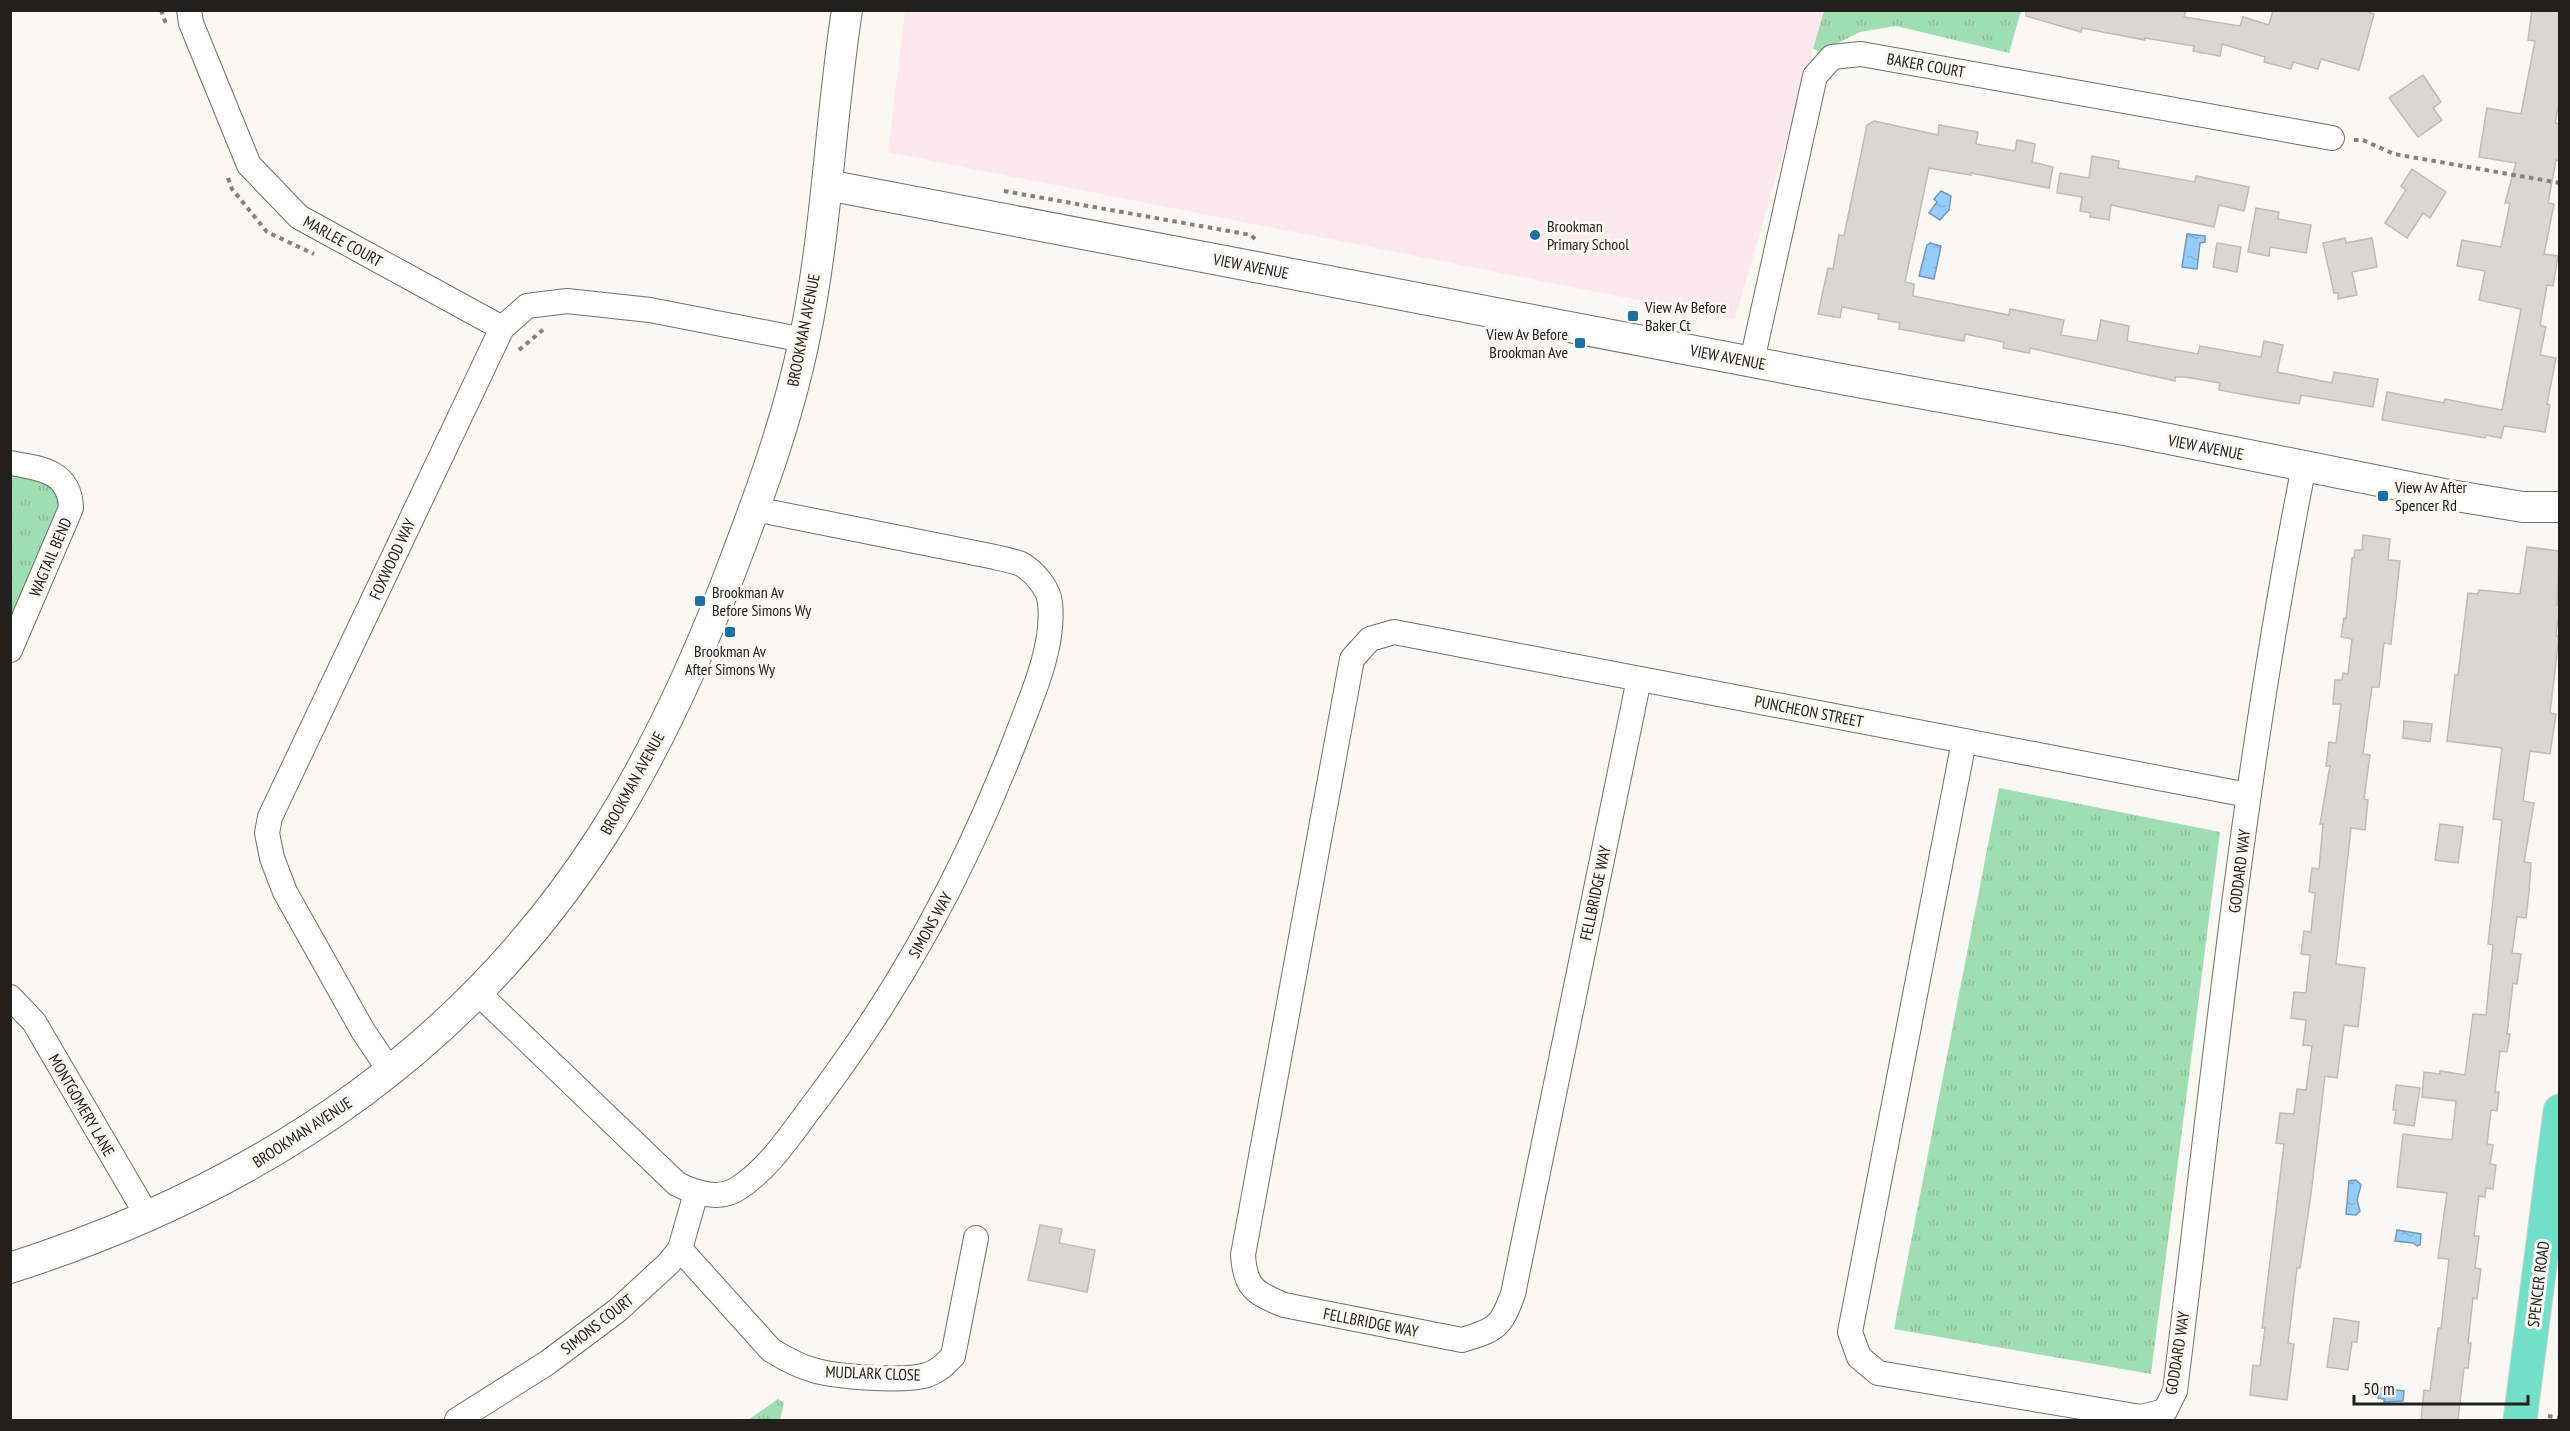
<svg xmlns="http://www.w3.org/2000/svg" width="2570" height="1431" font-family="'PT Sans Narrow',sans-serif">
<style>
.education{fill:#fde8ef}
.park{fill:url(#park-tufts)}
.water{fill:url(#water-ripples);stroke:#7398b8;stroke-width:1.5}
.building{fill:#d9d7d4;stroke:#bdbbb9;stroke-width:1.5}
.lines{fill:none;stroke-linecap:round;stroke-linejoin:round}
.minor-casing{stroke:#70706d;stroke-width:26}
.tertiary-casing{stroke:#70706d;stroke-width:32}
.primary-casing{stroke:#d3d2d2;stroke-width:35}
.path{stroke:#838280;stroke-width:4;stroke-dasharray:4.5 4.5;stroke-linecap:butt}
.minor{stroke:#fff;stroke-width:24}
.tertiary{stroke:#fff;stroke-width:30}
.primary{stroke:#73dfc6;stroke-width:33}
.poi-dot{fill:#1d71a2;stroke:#f9f8f5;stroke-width:2}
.labels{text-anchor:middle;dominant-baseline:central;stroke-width:6;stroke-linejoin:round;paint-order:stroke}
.street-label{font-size:16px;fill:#21201f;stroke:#f9f8f5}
.poi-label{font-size:16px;fill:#21201f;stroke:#f9f8f5;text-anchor:start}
</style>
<defs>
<pattern id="park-tufts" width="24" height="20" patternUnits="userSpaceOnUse" patternTransform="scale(1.5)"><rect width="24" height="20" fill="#a1ddb2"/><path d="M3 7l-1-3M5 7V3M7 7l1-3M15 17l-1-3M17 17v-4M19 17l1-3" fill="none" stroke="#8abd99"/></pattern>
<pattern id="water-ripples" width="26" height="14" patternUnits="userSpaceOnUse" patternTransform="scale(1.5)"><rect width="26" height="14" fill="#96ccf9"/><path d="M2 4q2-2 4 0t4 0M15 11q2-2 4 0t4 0" fill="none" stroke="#81afd5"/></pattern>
</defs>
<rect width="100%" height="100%" fill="#f9f8f5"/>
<polygon class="education" points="905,11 1824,11 1735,319 888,152"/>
<g class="park">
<polygon points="1824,11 2021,11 2009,53 1896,26 1860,32 1820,52 1813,49"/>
<polygon points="11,475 45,478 65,500 11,623"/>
<polygon points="1999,788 2220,832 2151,1374 1894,1329"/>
<polygon points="778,1399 784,1403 780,1420 748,1420"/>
</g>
<g class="water">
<polygon points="1941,191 1951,196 1949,210 1940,220 1929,213 1937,202 1934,199"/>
<polygon points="2187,234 2205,236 2205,242 2200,243 2197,269 2182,267"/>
<polygon points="1930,243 1941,246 1934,279 1919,276 1927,245"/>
<polygon points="2356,1180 2361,1185 2357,1200 2360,1211 2356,1215 2346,1214 2349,1181"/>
<polygon points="2397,1230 2421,1234 2420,1245 2417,1246 2413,1243 2395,1241"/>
<polygon points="2371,1388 2376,1388 2376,1391 2379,1392 2380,1388 2404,1391 2403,1401 2384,1402 2384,1399 2378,1398 2378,1394 2370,1395"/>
</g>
<g class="building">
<polygon points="2026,10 2186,10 2184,17 2240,26 2243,17 2269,25 2273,10 2363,10 2374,14 2359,70 2321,59 2318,69 2293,62 2291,69 2264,62 2265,57 2222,44 2220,56 2193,51 2194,46 2145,38 2145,40 2082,28 2081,32 2026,16"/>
<polygon points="2532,10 2559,10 2559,102 2555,123 2559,124 2559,161 2556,160 2548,203 2554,204 2544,254 2558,256 2553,286 2547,285 2540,325 2546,327 2540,355 2556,358 2547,404 2550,405 2545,432 2504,426 2501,438 2486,435 2485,438 2382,420 2387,392 2444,403 2445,399 2502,410 2521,309 2479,300 2485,271 2457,266 2462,240 2501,247 2510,203 2505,203 2516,163 2479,157 2487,108 2521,114 2535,41 2528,40"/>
<polygon points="2423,75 2441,102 2433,108 2442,120 2418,137 2389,98"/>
<polygon points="1874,121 1938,135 1939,125 1978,132 1976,144 2015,151 2017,140 2035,144 2032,162 2053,167 2049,188 1971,173 1971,175 1929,168 1905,282 1914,284 1913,296 2009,315 2010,309 2064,320 2061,335 2097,341 2101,320 2129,326 2127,341 2198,354 2200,346 2261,357 2264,341 2283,345 2277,372 2332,383 2334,372 2378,379 2373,407 2301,395 2299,404 2246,395 2219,390 2220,383 2185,377 2175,377 2175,381 2030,348 2029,353 2003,348 2004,342 1965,334 1964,341 1899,329 1900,323 1878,319 1879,314 1842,307 1840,318 1818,314 1828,268 1833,269 1839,235 1844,236 1867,125"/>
<polygon points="2092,156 2119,161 2118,168 2195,182 2196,176 2249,187 2244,211 2219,205 2214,227 2111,205 2109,220 2090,217 2091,213 2080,211 2082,197 2057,193 2060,173 2089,178"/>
<polygon points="2412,169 2446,192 2430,218 2423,213 2407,238 2385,223 2406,190 2401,186"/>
<polygon points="2256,208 2279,212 2278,219 2311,225 2306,253 2270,247 2269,256 2248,252"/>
<polygon points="2345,238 2346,243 2372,238 2377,267 2352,272 2357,295 2338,299 2338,293 2334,293 2323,243"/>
<polygon points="2217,243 2241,247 2237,272 2213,267"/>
<polygon points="2363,535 2390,539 2388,560 2400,561 2391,644 2384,643 2379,687 2372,687 2369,708 2363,754 2370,755 2364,799 2368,800 2365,830 2351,828 2336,964 2365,968 2358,1027 2344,1025 2337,1078 2325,1076 2311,1194 2300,1268 2297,1268 2288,1343 2294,1344 2287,1400 2250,1395 2253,1365 2260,1366 2265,1328 2262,1328 2284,1144 2276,1143 2280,1113 2294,1114 2297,1089 2306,1090 2312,1046 2303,1045 2306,1020 2291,1018 2294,992 2306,993 2310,955 2301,954 2304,931 2311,932 2315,893 2309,892 2312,868 2319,869 2323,824 2320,824 2330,766 2326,766 2329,742 2336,743 2341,704 2333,704 2335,680 2342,680 2343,673 2348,674 2352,639 2341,637 2344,618 2346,619 2352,558 2354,558 2355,550 2362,550"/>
<polygon points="2527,547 2559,551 2557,605 2559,605 2559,610 2556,636 2559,636 2550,713 2556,714 2550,754 2530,751 2523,801 2534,803 2524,862 2531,863 2529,892 2526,918 2517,917 2512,953 2521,954 2517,984 2513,983 2507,1034 2510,1034 2507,1052 2500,1051 2495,1092 2499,1092 2497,1111 2491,1110 2487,1144 2493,1145 2490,1164 2496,1165 2493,1189 2486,1188 2485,1197 2479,1196 2474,1236 2479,1236 2475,1268 2481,1269 2477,1299 2473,1298 2468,1343 2471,1343 2468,1368 2464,1368 2458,1420 2421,1420 2424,1390 2430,1391 2438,1328 2441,1328 2449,1259 2438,1258 2447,1193 2397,1187 2403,1134 2452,1140 2456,1101 2422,1097 2424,1072 2440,1074 2440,1071 2465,1075 2473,1014 2486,1015 2493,945 2488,944 2502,820 2493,819 2502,748 2447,741 2455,675 2458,675 2468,593 2478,594 2479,590 2520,594"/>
<polygon points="2404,721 2432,724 2430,742 2403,738"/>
<polygon points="2440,824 2463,827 2458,863 2435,860"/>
<polygon points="2396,1085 2420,1088 2414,1126 2394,1123 2396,1110 2393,1110"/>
<polygon points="1040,1225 1062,1229 1059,1243 1095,1250 1087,1292 1028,1280"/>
<polygon points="2334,1318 2359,1322 2357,1342 2352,1342 2348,1370 2327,1367"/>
</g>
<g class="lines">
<g class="minor-casing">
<g id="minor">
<polyline points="189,10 191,23 249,165 299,217 502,328"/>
<polyline points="1752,361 1815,76 1832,57 1861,54 2332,138"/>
<path d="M10 463C40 468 70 471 71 508L10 650"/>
<path d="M1639 679 1513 1294C1501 1327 1496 1330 1462 1340L1284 1305C1255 1293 1245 1288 1243 1255L1352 659 1370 639 1394 632 2248 795"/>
<path d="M1964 741 1850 1332 1859 1357 1878 1373 2141 1417 2165 1411 2175 1391C2213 1083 2243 772 2304 466"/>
<path d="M478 993 677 1184C695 1193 718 1201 737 1189 768 1170 791 1134 813 1105 900 990 964 873 1016 738 1031 698 1055 647 1050 603 1049 589 1034 571 1021 564 1013 561 1003 559 995 557L755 509"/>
<polyline points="10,997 34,1022 148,1217"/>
<polyline points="390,1071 363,1031 285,892 272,858 267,833 270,817 502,328 527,306 567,301 650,310 804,340"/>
<path d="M680 1249 771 1350C784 1358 798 1366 813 1370 836 1377 904 1382 927 1375 939 1371 945 1364 953 1356L976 1238"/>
<polyline points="457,1420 547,1363 618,1310 669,1263 680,1249 696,1193"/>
</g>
</g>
<g class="tertiary-casing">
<g id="tertiary">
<polyline points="827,185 1841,379 2124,430 2444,494 2523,507 2560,507"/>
<path d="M10 1268C254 1190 462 1054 602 836 653 756 693 669 727 581 757 503 787 423 804 341 827 232 830 120 847 10"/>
</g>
</g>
<g class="primary-casing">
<polyline id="primary" points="2520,1420 2560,1111"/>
</g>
<g class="path">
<polyline points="161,10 166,24"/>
<polyline points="2354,140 2363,140 2394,154 2560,183"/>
<polyline points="228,178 232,189 267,232 314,254"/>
<polyline points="1004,191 1251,235 1255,239"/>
<polyline points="519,350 545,328"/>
<polyline points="2548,1416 2560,1418"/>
</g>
<use href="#minor" class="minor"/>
<use href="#tertiary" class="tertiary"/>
<use href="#primary" class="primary"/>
</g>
<g class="poi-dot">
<circle cx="1535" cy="235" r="6"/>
<rect x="1627" y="310" width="12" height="12" rx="3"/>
<rect x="1574" y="337" width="12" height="12" rx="3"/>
<rect x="2377" y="490" width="12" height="12" rx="3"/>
<rect x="694" y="595" width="12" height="12" rx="3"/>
<rect x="724" y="626" width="12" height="12" rx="3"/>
</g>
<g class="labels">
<g class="street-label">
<text transform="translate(1926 65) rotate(10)">BAKER COURT</text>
<text transform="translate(343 241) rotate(29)">MARLEE COURT</text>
<text transform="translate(1251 266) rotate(11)">VIEW AVENUE</text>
<text transform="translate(803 330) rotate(-79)">BROOKMAN AVENUE</text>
<text transform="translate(1728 357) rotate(11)">VIEW AVENUE</text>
<text transform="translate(2206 447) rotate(11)">VIEW AVENUE</text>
<text transform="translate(50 557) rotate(-67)">WAGTAIL BEND</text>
<text transform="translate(392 559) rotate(-65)">FOXWOOD WAY</text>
<text transform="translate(1809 711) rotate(11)">PUNCHEON STREET</text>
<text transform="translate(632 783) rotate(-61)">BROOKMAN AVENUE</text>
<text transform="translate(2239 871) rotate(-83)">GODDARD WAY</text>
<text transform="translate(1595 893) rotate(-78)">FELLBRIDGE WAY</text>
<text transform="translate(930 925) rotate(-61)">SIMONS WAY</text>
<text transform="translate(82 1105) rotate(60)">MONTGOMERY LANE</text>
<text transform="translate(302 1132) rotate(-33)">BROOKMAN AVENUE</text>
<text transform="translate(2538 1284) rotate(-83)">SPENCER ROAD</text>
<text transform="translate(1371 1322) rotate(11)">FELLBRIDGE WAY</text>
<text transform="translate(597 1324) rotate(-38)">SIMONS COURT</text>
<text transform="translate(2177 1353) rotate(-81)">GODDARD WAY</text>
<text transform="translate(873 1373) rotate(2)">MUDLARK CLOSE</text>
</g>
<g class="poi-label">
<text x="1547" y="226">Brookman<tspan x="1547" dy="18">Primary School</tspan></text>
<text x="1645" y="307">View Av Before<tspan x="1645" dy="18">Baker Ct</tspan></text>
<text x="1568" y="334" text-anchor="end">View Av Before<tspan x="1568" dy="18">Brookman Ave</tspan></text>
<text x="2395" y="487">View Av After<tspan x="2395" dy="18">Spencer Rd</tspan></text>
<text x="712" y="592">Brookman Av<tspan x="712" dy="18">Before Simons Wy</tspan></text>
<text x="730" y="651" text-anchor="middle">Brookman Av<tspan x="730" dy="18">After Simons Wy</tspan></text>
</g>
</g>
<rect width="2570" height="1431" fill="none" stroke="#21201f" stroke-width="24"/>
<path d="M2354 1395v9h174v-9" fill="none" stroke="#21201f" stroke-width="3"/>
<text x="2363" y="1395" font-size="18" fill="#21201f" stroke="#f9f8f5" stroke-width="4.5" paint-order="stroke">50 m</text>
</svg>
